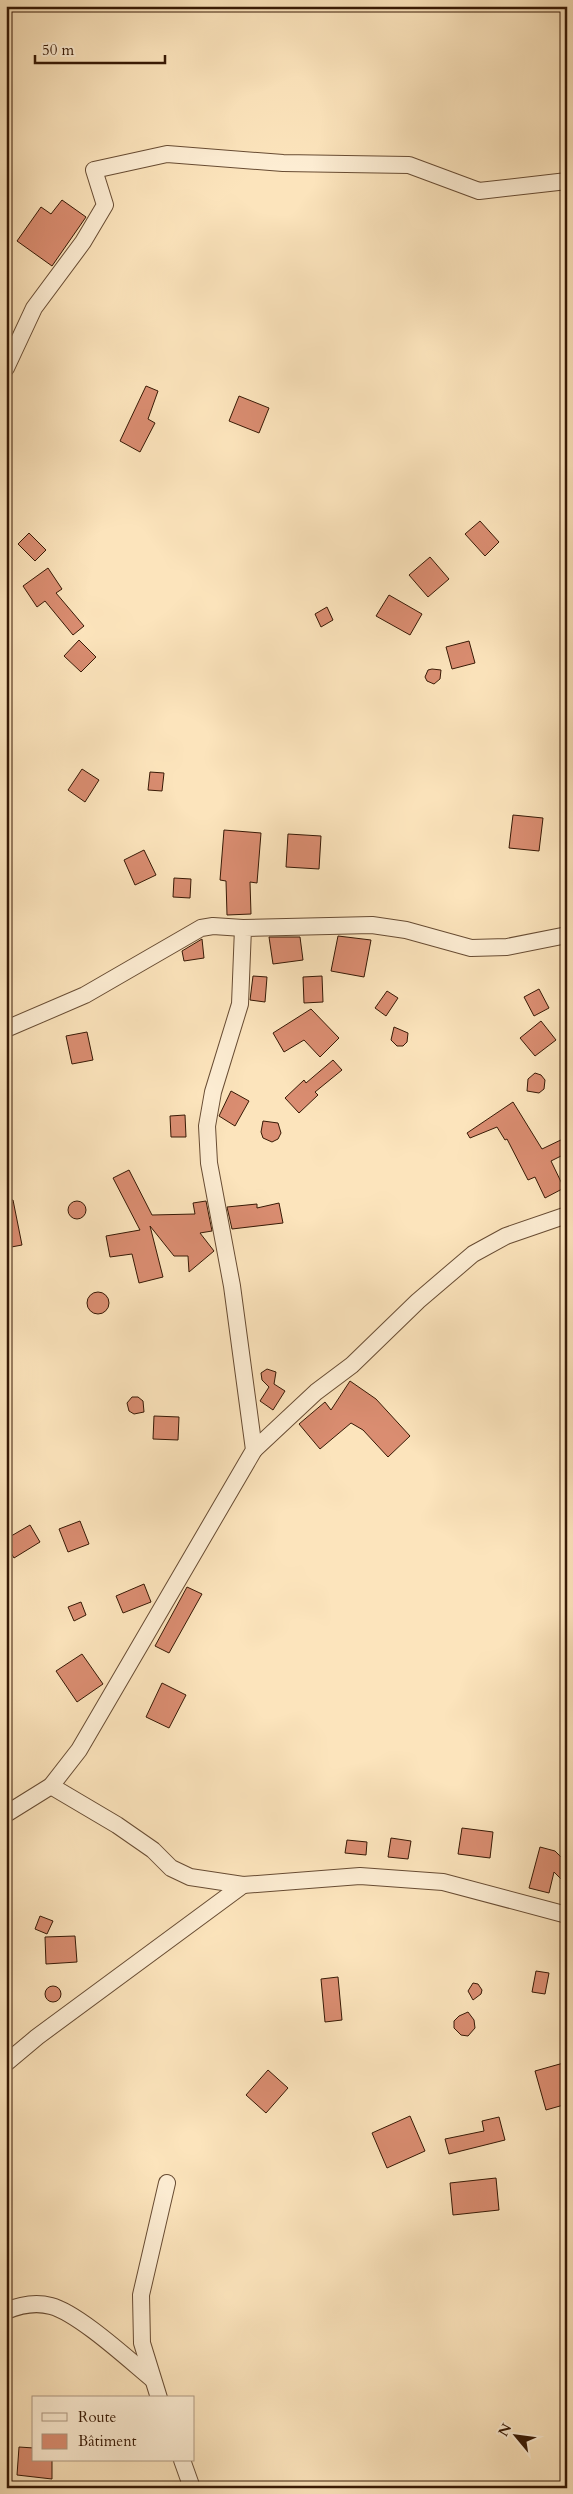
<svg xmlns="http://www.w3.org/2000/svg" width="573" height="2494" font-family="Cardo,serif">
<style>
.building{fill:#da8d71;stroke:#371905}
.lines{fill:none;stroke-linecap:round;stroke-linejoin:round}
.minor-casing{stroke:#684c33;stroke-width:18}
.minor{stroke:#fdedd3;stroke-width:16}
</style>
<rect width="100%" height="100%" fill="#fce4bc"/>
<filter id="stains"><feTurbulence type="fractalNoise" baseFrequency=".004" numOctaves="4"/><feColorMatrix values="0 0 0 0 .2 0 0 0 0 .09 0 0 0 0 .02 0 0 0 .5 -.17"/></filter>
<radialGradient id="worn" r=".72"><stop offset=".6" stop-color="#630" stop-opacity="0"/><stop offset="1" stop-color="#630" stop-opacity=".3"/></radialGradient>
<g class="building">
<polygon points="62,200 86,217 52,266 17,241 41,207 51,214"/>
<polygon points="146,386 158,391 148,419 155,423 140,452 120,441"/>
<polygon points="239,396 269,408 259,433 229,421"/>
<polygon points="480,521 499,542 485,556 465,534"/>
<polygon points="29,533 46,550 35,561 18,544"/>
<polygon points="430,557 449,579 428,597 409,575"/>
<polygon points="48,568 62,589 56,593 84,626 73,635 45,601 37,607 23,586"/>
<polygon points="389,595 422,614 410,635 376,616"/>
<polygon points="327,607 333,620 321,627 315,614"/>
<polygon points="79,640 96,657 81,672 64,656"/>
<polygon points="469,641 475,663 452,669 446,647"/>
<polygon points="432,669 441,670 440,679 434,684 427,681 425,677 428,670"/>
<polygon points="82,769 99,780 85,802 68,790"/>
<polygon points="150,772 164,773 162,791 148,790"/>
<polygon points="513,815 543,818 539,851 509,848"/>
<polygon points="224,830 261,833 257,883 250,882 251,914 227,915 226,881 220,880"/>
<polygon points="288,834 321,836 319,869 286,867"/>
<polygon points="144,850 156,875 135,885 124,860"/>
<polygon points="174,878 191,879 190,898 173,897"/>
<polygon points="338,936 371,940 364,977 331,971"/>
<polygon points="269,937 300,937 303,960 273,964"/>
<polygon points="202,939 204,958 184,961 182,951"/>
<polygon points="253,976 267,977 265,1002 250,1000"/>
<polygon points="322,976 323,1002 304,1003 303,977"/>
<polygon points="539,989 549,1008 534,1016 524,997"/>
<polygon points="387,991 398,998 386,1016 375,1008"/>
<polygon points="311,1009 339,1038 320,1057 304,1040 284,1052 273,1033"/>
<polygon points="541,1021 556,1040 535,1056 520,1038"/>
<polygon points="394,1027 408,1033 407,1042 403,1046 397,1046 391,1040"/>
<polygon points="87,1032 93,1060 72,1064 66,1036"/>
<polygon points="333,1060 342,1070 315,1092 318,1095 299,1113 285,1098 304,1080 306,1083"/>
<polygon points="535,1073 541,1075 545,1080 544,1089 539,1093 527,1091 528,1079"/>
<polygon points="231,1091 249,1101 235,1126 219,1116"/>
<polygon points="513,1102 542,1149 567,1137 567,1153 551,1161 564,1188 545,1198 535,1177 528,1180 507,1139 505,1140 497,1127 470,1138 467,1133"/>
<polygon points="185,1115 186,1137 171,1137 170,1116"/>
<polygon points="263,1121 278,1123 281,1133 278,1139 272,1142 263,1138 261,1132"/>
<polygon points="129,1170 152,1215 195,1214 193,1203 206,1201 212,1231 200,1233 214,1251 189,1272 188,1256 174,1256 150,1226 163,1277 139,1283 132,1254 110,1257 106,1236 140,1230 113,1178"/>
<polygon points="6,1200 13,1200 22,1245 6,1248"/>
<circle cx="77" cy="1210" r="9"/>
<polygon points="279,1203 283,1223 232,1229 227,1207 257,1204 257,1208"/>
<circle cx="98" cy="1303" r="11"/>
<polygon points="267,1369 276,1372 274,1384 285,1391 273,1410 260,1401 269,1387 262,1380 261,1373"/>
<polygon points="350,1381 376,1399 410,1436 388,1457 363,1430 351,1423 320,1449 299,1424 325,1402 331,1410"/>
<polygon points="132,1397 138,1397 143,1401 144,1412 134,1414 129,1411 127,1403"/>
<polygon points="154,1416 179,1417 178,1440 153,1439"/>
<polygon points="80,1521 89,1544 68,1552 59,1529"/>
<polygon points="30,1525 40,1542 14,1558 6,1545 6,1539"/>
<polygon points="144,1584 151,1602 123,1613 116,1596"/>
<polygon points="187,1587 202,1594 169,1653 155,1646"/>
<polygon points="81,1602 86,1615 74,1621 68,1607"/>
<polygon points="82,1654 103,1684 77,1702 56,1671"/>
<polygon points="162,1683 186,1695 169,1728 146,1717"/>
<polygon points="462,1828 493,1832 490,1858 458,1854"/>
<polygon points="391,1838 411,1841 408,1859 388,1857"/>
<polygon points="347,1840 367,1842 366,1855 345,1853"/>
<polygon points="540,1847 555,1851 567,1863 567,1885 554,1872 549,1893 529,1888"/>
<polygon points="40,1916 53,1921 47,1934 35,1929"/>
<polygon points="75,1936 77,1962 46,1964 45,1937"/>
<polygon points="536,1971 549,1973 545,1994 532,1992"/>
<polygon points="338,1977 342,2020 325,2022 321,1979"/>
<polygon points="473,1983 478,1984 482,1990 481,1994 473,2000 468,1991"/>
<circle cx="53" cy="1994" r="8"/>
<polygon points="468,2012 474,2020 475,2028 468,2036 461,2035 454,2028 454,2021 459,2016"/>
<polygon points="567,2062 567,2104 546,2110 535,2071"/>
<polygon points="268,2070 288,2088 266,2113 246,2095"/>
<polygon points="410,2116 425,2151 387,2168 372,2133"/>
<polygon points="499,2117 505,2140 449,2154 445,2139 484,2131 482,2121"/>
<polygon points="496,2178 499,2210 453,2215 450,2183"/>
<polygon points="19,2447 34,2448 34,2460 52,2460 52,2479 17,2475"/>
</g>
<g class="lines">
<g class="minor-casing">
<g id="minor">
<polyline points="6,368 34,308 83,242 105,205 94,170 167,154 283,163 409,165 479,191 567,181"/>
<polyline points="6,1029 85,995 201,928 213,926 243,928"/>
<polyline points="254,1450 316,1392 352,1365 418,1301 473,1254 506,1236 567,1215"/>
<polyline points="51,1786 117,1825 153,1850 171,1868 190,1877 243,1885 360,1876 443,1882 567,1915"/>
<polyline points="6,1814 51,1786 79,1750 254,1450 232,1286 209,1163 207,1126 213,1092 240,1004 243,928 372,925 406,930 471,948 507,947 567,935"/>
<polyline points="6,2063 37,2037 243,1885"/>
<path d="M6 2311C20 2305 36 2302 51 2306 78 2313 128 2359 151 2378"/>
<polyline points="159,2398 142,2343 141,2295 167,2183"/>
<polyline points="182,2460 192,2488"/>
</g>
</g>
<use href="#minor" class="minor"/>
</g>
<rect width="573" height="2494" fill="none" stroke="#fce4bc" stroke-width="25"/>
<rect x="8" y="8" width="558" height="2479" fill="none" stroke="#371905" stroke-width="2.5"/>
<rect x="12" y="12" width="548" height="2469" fill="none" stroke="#371905"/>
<rect x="32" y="2396" width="162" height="65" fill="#fdedd3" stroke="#ae9881"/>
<rect x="42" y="2413" width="25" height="8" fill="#fdedd3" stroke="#ae9881"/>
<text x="78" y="2422" font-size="15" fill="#371905">Route</text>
<rect x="42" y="2434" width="25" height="15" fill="#da8d71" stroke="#ae9881"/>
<text x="78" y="2446" font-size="15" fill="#371905">Bâtiment</text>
<g transform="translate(516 2436) rotate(299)" stroke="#fdedd3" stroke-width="4" paint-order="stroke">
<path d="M0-4L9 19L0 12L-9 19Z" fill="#371905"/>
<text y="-8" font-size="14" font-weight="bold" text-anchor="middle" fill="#371905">N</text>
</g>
<path d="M35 55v8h130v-8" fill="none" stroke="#371905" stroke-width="2.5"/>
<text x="42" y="55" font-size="15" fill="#371905" stroke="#fdedd3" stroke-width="4" paint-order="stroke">50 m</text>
<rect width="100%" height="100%" filter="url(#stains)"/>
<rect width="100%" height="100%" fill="url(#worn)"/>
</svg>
